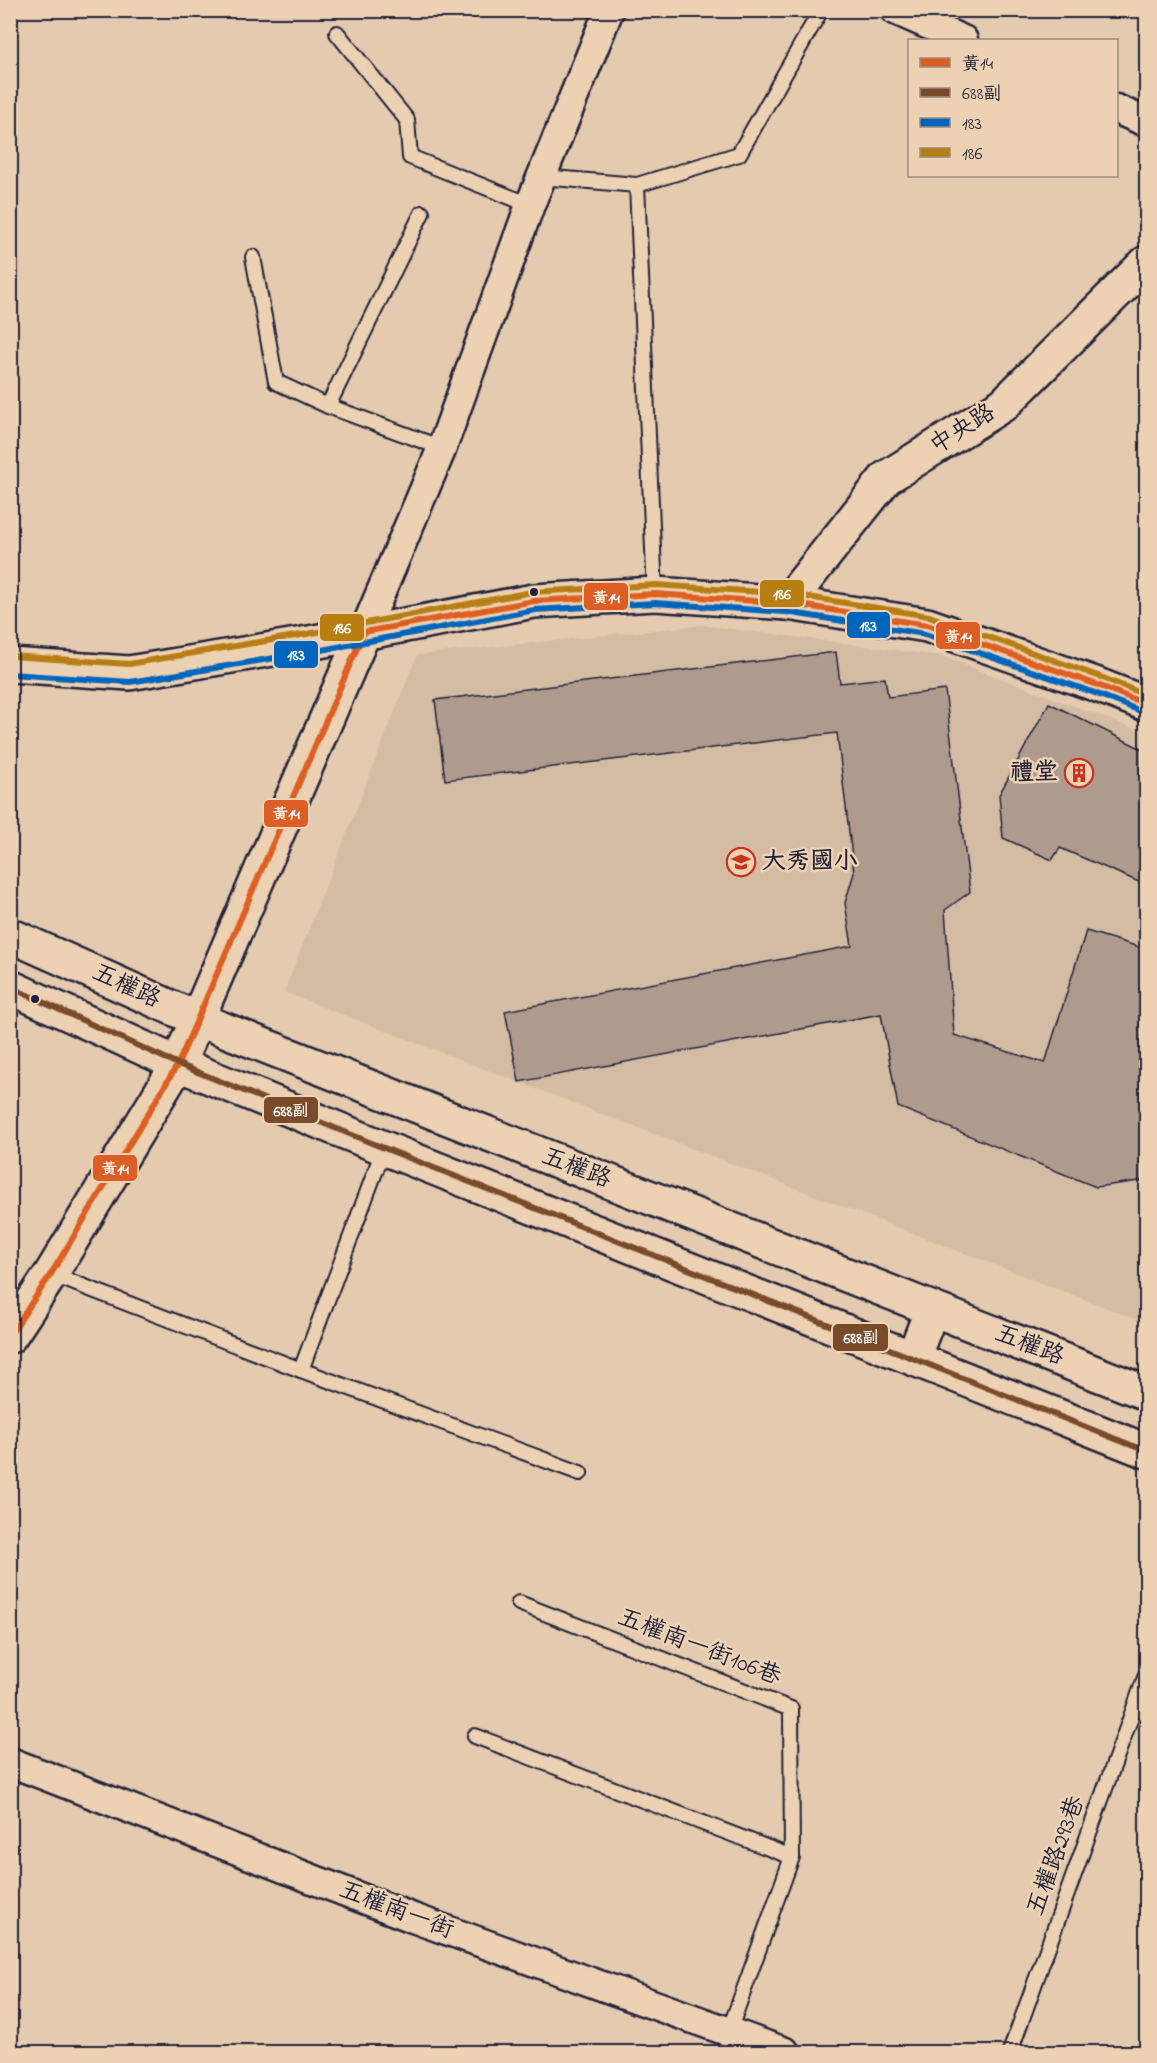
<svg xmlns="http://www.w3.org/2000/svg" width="1157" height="2063" font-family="'Indie Flower','LXGW WenKai TC',sans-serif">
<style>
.built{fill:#d4bca4}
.building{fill:#ae9b8e;stroke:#22223b;stroke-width:1.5}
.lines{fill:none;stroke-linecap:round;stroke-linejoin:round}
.lane-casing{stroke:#22223b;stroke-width:18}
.street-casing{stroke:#22223b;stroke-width:33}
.secondary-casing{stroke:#22223b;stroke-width:38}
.lane{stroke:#ecd1b3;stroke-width:14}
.street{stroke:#ecd1b3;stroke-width:28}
.secondary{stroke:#ecd1b3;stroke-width:33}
.bus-1-casing{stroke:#ecd1b3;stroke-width:10}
.bus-2-casing{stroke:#ecd1b3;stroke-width:10}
.bus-3-casing{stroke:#ecd1b3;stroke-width:10}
.bus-4-casing{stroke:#ecd1b3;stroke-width:10}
.bus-1{stroke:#dd5e24;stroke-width:6}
.bus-2{stroke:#7a4b2a;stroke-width:6}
.bus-3{stroke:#0065bd;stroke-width:6}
.bus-4{stroke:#b77e12;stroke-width:6}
.bus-dot{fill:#22223b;stroke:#ecd1b3;stroke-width:2}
.labels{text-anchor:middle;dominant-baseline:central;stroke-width:5;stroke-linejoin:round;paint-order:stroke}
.street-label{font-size:24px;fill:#22223b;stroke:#ecd1b3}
.poi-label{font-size:24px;font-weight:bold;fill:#22223b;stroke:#ecd1b3;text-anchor:end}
.line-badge{stroke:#ecd1b3;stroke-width:2}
.badge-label{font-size:16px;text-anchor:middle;font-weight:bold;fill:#fff}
</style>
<rect width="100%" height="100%" fill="#e4caae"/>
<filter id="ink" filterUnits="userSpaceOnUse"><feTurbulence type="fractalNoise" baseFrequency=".0167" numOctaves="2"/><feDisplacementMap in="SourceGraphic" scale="12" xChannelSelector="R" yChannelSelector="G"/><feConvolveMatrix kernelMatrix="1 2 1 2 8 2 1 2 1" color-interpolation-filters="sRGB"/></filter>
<g filter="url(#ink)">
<polygon class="built" points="702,625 941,656 1146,733 1146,1323 284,992 417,655"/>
<g class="building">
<polygon points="836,652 840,683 885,678 888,697 945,690 970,892 945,910 954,1035 1045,1063 1086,931 1146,949 1146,1180 1096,1187 898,1107 881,1014 519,1082 505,1011 852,946 845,903 854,873 837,733 445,780 435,700"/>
<polygon points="1049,703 1146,751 1146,885 1060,848 1052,860 1003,838 999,795"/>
</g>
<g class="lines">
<g class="lane-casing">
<g id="lane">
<polyline points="337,33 407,120 410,157 530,205"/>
<polyline points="541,177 637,185 739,154 821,10"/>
<polyline points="637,185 655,594"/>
<polyline points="253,257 276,382 328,406 442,448"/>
<polyline points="328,406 422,213"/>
<polyline points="51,1274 301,1370 580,1473"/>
<polyline points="301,1370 384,1148"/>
<polyline points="519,1603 791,1709 792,1857 729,2031"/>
<polyline points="475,1736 792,1857"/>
<polyline points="1010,2052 1146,1675"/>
</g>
</g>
<g class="street-casing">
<g id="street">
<polyline points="895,10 963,40"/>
<polyline points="1116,109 1146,122"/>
<polyline points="364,632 442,448 530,205 609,10"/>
<polyline points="10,1762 413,1918 785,2052"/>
</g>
</g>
<g class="secondary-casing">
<g id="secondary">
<polyline points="787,603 886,478 1004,404 1146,263"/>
<polyline points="10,665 129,673 309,643 534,601 655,594 787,603 927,625 1095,684 1146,704"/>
<polyline points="10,935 197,1019 1146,1393"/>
<polyline points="10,987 178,1064 384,1148 1146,1451"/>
<polyline points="10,1336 51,1274 178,1064 364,632"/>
<polyline points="913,1358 932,1309"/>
</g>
</g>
<use href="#lane" class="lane"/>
<use href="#street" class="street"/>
<use href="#secondary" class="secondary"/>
<g class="bus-1-casing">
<g id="bus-1">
<polyline points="364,632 534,601 655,594 787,603 927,625 1095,684 1146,704"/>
<polyline points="10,1335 51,1274 178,1064 364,632"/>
</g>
</g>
<g class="bus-2-casing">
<polyline id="bus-2" points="10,987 178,1064 384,1148 1146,1451"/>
</g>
<g class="bus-3-casing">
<polyline id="bus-3" points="10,674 130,682 311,652 535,610 655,603 786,612 925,634 1092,692 1143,712"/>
</g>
<g class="bus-4-casing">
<polyline id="bus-4" points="11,656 129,664 307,634 532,592 656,585 788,594 929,616 1098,676 1146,695"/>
</g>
<use href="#bus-1" class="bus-1"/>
<use href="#bus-2" class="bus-2"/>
<use href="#bus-3" class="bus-3"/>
<use href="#bus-4" class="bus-4"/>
</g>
</g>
<defs>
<g id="building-ring" transform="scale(1.5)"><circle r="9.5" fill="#ecd1b3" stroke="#c8321e" stroke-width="1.5"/><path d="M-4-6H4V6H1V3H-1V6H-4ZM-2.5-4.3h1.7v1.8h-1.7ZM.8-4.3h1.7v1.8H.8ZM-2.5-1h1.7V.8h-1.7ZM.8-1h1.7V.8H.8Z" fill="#c8321e"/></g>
<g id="school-ring" transform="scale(1.5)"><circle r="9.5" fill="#ecd1b3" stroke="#c8321e" stroke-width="1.5"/><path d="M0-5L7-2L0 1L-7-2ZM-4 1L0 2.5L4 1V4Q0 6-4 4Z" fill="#c8321e"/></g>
</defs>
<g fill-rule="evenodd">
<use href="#building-ring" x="1079" y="773"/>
<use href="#school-ring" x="741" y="862"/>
</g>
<g class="bus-dot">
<circle cx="534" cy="592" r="5"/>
<circle cx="35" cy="999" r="5"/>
</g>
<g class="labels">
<g class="street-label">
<text transform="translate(963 430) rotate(-32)">中央路</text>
<text transform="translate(126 987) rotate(25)">五權路</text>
<text transform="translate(576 1169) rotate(21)">五權路</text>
<text transform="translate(1029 1346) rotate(21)">五權路</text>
<text transform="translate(699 1648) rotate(21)">五權南一街106巷</text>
<text transform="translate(1057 1856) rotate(-70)">五權路293巷</text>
<text transform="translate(396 1911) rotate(21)">五權南一街</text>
</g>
<g class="poi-label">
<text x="1058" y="773">禮堂</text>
<text x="762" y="862" text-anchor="start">大秀國小</text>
</g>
</g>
<g class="line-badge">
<rect x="759" y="579" width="46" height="29" rx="6" fill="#b77e12"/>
<rect x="583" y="582" width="46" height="29" rx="6" fill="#dd5e24"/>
<rect x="846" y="611" width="45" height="28" rx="6" fill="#0065bd"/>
<rect x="319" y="613" width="46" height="29" rx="6" fill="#b77e12"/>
<rect x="935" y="621" width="46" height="29" rx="6" fill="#dd5e24"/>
<rect x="273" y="640" width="46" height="29" rx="6" fill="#0065bd"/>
<rect x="263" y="799" width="46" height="29" rx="6" fill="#dd5e24"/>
<rect x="263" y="1096" width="56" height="28" rx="6" fill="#7a4b2a"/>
<rect x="92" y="1154" width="46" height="28" rx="6" fill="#dd5e24"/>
<rect x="832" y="1323" width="57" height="29" rx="6" fill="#7a4b2a"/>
</g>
<g class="badge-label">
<text x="782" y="599">186</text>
<text x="606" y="603">黃14</text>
<text x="868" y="631">183</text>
<text x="342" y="633">186</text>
<text x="958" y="642">黃14</text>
<text x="296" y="660">183</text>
<text x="286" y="819">黃14</text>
<text x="291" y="1116">688副</text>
<text x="115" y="1174">黃14</text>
<text x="861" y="1343">688副</text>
</g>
<rect width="1157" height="2063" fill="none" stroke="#ecd1b3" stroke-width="36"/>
<rect x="18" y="18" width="1121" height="2027" fill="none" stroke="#22223b" stroke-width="2" filter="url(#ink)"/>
<rect x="908" y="39" width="210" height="138" fill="#ecd1b3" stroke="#9b8b83" stroke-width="1.5"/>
<rect x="920" y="58" width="30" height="9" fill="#dd5e24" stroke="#9b8b83" stroke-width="1.5"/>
<text x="962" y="69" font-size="18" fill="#22223b">黃14</text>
<rect x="920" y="88" width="30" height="9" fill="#7a4b2a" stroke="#9b8b83" stroke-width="1.5"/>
<text x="962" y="99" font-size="18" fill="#22223b">688副</text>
<rect x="920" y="118" width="30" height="9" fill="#0065bd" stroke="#9b8b83" stroke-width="1.5"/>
<text x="962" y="129" font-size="18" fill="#22223b">183</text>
<rect x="920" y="148" width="30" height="9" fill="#b77e12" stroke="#9b8b83" stroke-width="1.5"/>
<text x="962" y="159" font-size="18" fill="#22223b">186</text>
</svg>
